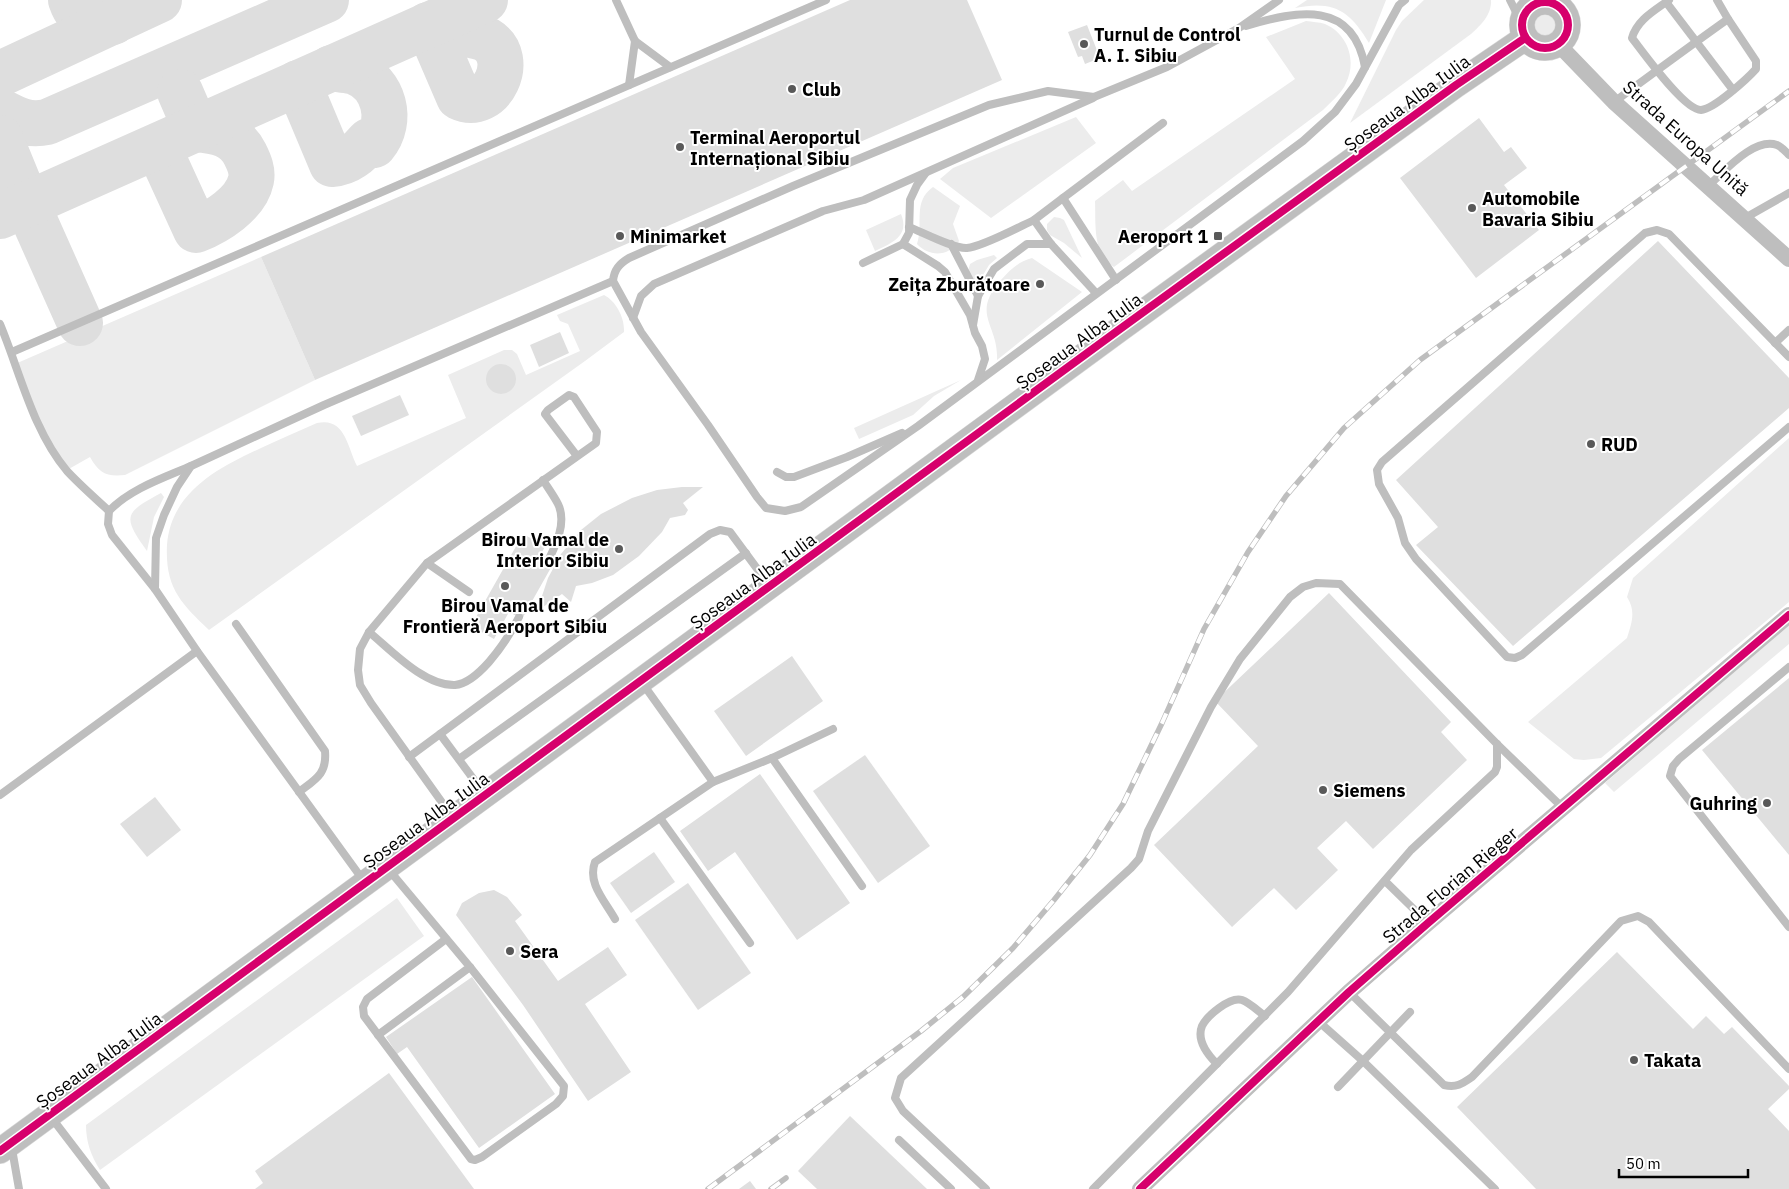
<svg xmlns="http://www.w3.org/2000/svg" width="1789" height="1189" font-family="'IBM Plex Sans',sans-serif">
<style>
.green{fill:#ececec}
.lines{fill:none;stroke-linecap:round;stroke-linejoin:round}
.taxiway{stroke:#dedede;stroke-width:46}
.building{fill:#dfdfdf}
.primary-casing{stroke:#dbdbdb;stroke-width:26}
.lane{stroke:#bebebe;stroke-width:8}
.street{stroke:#bebebe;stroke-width:16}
.primary{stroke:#bebebe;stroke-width:25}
.rail-casing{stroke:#bebebe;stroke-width:5.5}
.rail{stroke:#fff;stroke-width:4;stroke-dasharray:11;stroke-linecap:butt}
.cycleway-casing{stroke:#fff;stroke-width:11}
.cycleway{stroke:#d6006c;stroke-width:8}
.poi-dot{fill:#595959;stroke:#fff;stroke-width:2}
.labels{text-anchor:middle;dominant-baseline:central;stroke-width:4;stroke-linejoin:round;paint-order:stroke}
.poi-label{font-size:18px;font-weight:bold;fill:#000;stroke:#fff;text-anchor:start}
.street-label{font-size:18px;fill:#000;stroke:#fff}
</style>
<rect width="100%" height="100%" fill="#fff"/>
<g class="green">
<path d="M1307 0H1386L1369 43C1350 11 1334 0 1295 8Z"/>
<path d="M1424 0H1491C1492 14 1481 25 1471 34L1350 123 1396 30 1402 21Z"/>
<circle cx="1545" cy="26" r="11"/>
<path d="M1306 21C1312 22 1319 22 1325 24 1348 34 1357 61 1346 83 1342 93 1331 102 1323 110L1114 267C1092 254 1096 223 1095 201L1123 180 1132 191 1295 79 1266 37Z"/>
<polygon points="1076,117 1096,143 991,218 940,179 953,168"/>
<path d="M933 187 960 206 953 224 959 241C949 257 929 257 917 244 924 224 912 202 933 187Z"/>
<path d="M901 214C910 236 892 243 875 251L866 230Z"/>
<polygon points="1054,217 1060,218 1064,220 1082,258 1064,243 1050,235 1047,230 1047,224"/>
<polygon points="994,255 997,258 989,265 980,280 975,282 968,271 970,264 977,260"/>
<path d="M261 257 315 380 125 475C106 477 99 473 90 457L67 470 50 445 15 364Z"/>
<path d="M1032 258 1082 292 997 360C999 324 970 315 1001 280 1011 269 1018 262 1032 258Z"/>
<path d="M604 295C616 301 625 318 624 332L585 361 209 630C181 603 165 588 167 545 171 492 218 468 261 448 279 440 298 431 317 423 345 417 347 446 357 466L466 418 448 375 504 350H512L517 354 526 375 580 351 568 324 560 321 557 315Z"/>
<polygon points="961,380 934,396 913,415 859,439 854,428"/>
<path d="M1789 438V602L1601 758 1584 760 1574 759 1528 722 1627 638C1632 622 1636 611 1627 597L1633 578Z"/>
<path d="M161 493 164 497 154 517 147 551C122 516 124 513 161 493Z"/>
<polygon points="1789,625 1789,644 1614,792 1605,783"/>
<path d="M397 898 424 936 100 1170C91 1156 86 1142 86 1125Z"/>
</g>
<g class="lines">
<g class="taxiway">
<path d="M71 0C79 23 91 23 113 22"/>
<path d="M428 25 459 97C492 113 517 58 487 40 482 37 474 36 468 34L453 0"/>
<polyline points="0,74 159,0"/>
<path d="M298 83 332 164C348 163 359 153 369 141L374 145C394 121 384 83 355 72 348 70 338 70 331 68"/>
<path d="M0 111C17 120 28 126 47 122L326 0"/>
<polyline points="0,138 27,204 80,323"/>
<path d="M158 147 196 230C216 222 246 204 251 180 253 171 249 162 245 154 235 134 217 131 196 129L180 92"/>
<polyline points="0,216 485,0"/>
</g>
</g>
<g class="building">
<polygon points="850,0 967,0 1002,80 315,380 261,257"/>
<polygon points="1087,25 1100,58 1085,64 1082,56 1078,57 1068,32"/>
<polygon points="1479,118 1504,152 1511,147 1527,168 1504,185 1539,230 1476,278 1400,178"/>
<polygon points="1658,241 1789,378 1789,408 1513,646 1416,545 1438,527 1396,480"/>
<polygon points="560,332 569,353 539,367 530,345"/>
<circle cx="501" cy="379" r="15"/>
<polygon points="400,395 409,415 361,436 352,416"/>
<polygon points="682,487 703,487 683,503 688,510 685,515 670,518 662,532 639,556 613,575 592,583 576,586 571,602 562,594 540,609 541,599 548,578 561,554 581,530 601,514 632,498 657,490"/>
<polygon points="523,534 545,546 540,557 553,564 522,619 509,612 494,639 471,626"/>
<polygon points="1329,593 1451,722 1441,732 1467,760 1373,849 1346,821 1317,848 1338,870 1296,910 1274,888 1232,927 1154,845 1258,746 1215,701"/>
<polygon points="792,656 823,701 746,756 714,711"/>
<polygon points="1789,678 1789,855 1702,750"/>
<polygon points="865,755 930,846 878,883 813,791"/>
<polygon points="760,774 850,903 797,940 735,852 708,871 680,831"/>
<polygon points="155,797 181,830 147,857 120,824"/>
<polygon points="654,852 675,882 631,913 610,883"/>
<polygon points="688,883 751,973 698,1010 635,920"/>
<polygon points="494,890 507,897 522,915 515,921 558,981 608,947 627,975 585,1004 631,1072 588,1101 523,1005 456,915 462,903 479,893"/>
<polygon points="1617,952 1693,1029 1706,1016 1724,1034 1732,1027 1789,1086 1789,1089 1768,1109 1789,1131 1789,1189 1536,1189 1457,1107"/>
<polygon points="472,977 555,1094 479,1148 407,1047 397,1054 386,1037"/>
<polygon points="389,1073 474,1189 255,1189 263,1183 255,1171"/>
<polygon points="850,1116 927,1189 817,1189 798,1171"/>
<polygon points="750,1181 756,1189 739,1189"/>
</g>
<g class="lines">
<g class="primary-casing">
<g id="primary">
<circle cx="1545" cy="25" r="23"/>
<polyline points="0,1151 1120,329 1456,85 1525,38"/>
</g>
</g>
<g class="lane">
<polyline points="616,0 635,41 670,67"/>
<path d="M1279 0 1239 28 1167 67 1094 97 1048 91 989 105 793 186 629 258C619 264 614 270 613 281L641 332 708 425 757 497 766 508 785 511 801 507 918 426 1303 141 1335 112 1356 84 1399 5 1405 0"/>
<polyline points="1510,0 1521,22"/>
<polyline points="1548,0 1550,2"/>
<polyline points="1717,0 1728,19"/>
<polyline points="1666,2 1733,90"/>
<path d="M1246 26C1298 10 1353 0 1365 67"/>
<polyline points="629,85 635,41"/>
<path d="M1614 102C1652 74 1690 46 1728 19L1756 61V69C1747 79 1714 109 1701 110 1684 110 1643 52 1632 38 1637 20 1654 11 1669 0"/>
<path d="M1709 185C1725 171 1754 137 1777 145 1782 147 1786 152 1789 155"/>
<polyline points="1063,198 1163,123"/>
<polyline points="1745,218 1789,193"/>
<path d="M909 227C922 232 954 249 967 248 982 247 1019 227 1034 220"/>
<polyline points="903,244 938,266 945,272 970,315 975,333 982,346 985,359 978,380"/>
<polyline points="951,244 978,296"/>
<polyline points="863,263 903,244 909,233 910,200 917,185 925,174"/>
<polyline points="1096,293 1051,244 1034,220 1063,198 1116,280"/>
<polyline points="633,318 641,296 654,284 823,211 864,200 1093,98"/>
<path d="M0 324C20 372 33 431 67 471 80 485 95 498 109 511"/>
<polyline points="973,325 978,296 994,269 1027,244 1051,244"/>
<polyline points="1775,343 1789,330"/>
<polyline points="12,352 826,0"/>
<polyline points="1789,357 1669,234 1657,230 1645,233 1382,462 1377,470 1379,484 1398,518 1405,543 1416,559 1507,657 1515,658 1522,655 1789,427"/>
<polyline points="777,472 786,477 794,477 847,457 902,433"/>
<path d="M543 480C548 488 554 496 558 504 567 522 556 545 548 561"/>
<polyline points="427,563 469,592"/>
<path d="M155 589 112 535 108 524 109 511C130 489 163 478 191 466"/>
<path d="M236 624 325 751C327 774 316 779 299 792"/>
<path d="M369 632C391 650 424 686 455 685 468 684 481 671 489 662 501 648 511 633 519 617"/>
<polyline points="1789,667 1679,759 1673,766 1670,776 1789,927"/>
<polyline points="643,684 713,782"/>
<polyline points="440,734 483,792"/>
<polyline points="409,757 710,534 720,530 730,532 767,582"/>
<polyline points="772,758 862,886"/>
<polyline points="459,759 746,553"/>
<polyline points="0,795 197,651"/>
<polyline points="451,815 371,703 360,685 358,670 360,649 369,632 427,563 596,443 597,432 574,397 569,395 548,410 545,414 577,456"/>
<polyline points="660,818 750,943"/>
<polyline points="363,880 197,651 155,589 156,538 164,515 177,487 191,466 324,405 613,281"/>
<polyline points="1385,881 1428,923"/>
<path d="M615 919C605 901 587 883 595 862L713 782 772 758 833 729"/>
<polyline points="446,939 367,999 363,1007 364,1016 471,1159 475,1160 482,1157 556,1104 563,1096 564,1086 470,967"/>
<path d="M1349 992 1444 1085C1456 1088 1462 1084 1472 1077L1621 921 1638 916 1649 922 1789 1069"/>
<polyline points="1318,1021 1363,1061 1495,1189"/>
<polyline points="378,1035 470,967 389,870"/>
<path d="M1217 1064C1208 1055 1196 1041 1202 1026 1207 1016 1230 996 1242 1000 1250 1003 1258 1011 1265 1016"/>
<polyline points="1338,1087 1410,1012"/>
<polyline points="51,1117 106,1189"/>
<polyline points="899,1140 951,1189"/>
<polyline points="12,1149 19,1189"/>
<polyline points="986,1189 903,1111 895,1098 901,1078 1131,868 1139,859 1148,831 1211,707 1240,659 1290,597 1303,587 1316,583 1340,584 1497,744 1563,808"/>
<polyline points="1093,1189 1288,992 1411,850 1495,772 1497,767 1497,744"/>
</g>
<g class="street">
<polyline points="1558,44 1614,102 1789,259"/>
<polyline points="1140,1189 1349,992 1428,923 1789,615"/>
</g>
<use href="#primary" class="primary"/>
<g class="rail-casing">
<g id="rail">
<polyline points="708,1189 921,1031 963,997 1013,948 1054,900 1090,855 1123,804 1162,723 1204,629 1248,552 1286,496 1344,428 1420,360 1789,91"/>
<polyline points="771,1189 786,1178"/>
</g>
</g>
<use href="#rail" class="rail"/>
<g class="cycleway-casing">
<g id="cycleway">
<circle cx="1545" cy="25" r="23"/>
<polyline points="0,1151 1120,329 1456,85 1525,38"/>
<polyline points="1140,1189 1349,992 1428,923 1789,615"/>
</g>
</g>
<use href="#cycleway" class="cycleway"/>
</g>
<g class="poi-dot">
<circle cx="1084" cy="44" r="5"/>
<circle cx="792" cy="89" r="5"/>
<circle cx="680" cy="147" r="5"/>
<circle cx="1472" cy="208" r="5"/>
<circle cx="620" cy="236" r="5"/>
<rect x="1213" y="231" width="10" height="10" rx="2.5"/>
<circle cx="1040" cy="284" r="5"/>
<circle cx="1591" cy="444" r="5"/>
<circle cx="619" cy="549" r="5"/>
<circle cx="505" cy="586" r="5"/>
<circle cx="1323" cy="790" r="5"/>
<circle cx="1767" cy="803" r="5"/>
<circle cx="510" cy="951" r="5"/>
<circle cx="1634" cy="1060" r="5"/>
</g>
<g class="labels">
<g class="poi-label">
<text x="1094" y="34">Turnul de Control<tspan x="1094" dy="21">A. I. Sibiu</tspan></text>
<text x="802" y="89">Club</text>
<text x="690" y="137">Terminal Aeroportul<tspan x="690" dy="21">Internațional Sibiu</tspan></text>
<text x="1482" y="198">Automobile<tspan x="1482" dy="21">Bavaria Sibiu</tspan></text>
<text x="630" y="236">Minimarket</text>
<text x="1208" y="236" text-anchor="end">Aeroport 1</text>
<text x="1030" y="284" text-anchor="end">Zeița Zburătoare</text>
<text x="1601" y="444">RUD</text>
<text x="609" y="539" text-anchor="end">Birou Vamal de<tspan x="609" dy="21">Interior Sibiu</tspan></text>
<text x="505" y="605" text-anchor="middle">Birou Vamal de<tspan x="505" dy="21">Frontieră Aeroport Sibiu</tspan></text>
<text x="1333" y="790">Siemens</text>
<text x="1757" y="803" text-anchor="end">Guhring</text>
<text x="520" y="951">Sera</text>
<text x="1644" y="1060">Takata</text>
</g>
<g class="street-label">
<text transform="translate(1407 103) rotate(-36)">Șoseaua Alba Iulia</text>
<text transform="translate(1686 138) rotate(42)">Strada Europa Unită</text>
<text transform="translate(1079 341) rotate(-36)">Șoseaua Alba Iulia</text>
<text transform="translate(753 581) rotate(-36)">Șoseaua Alba Iulia</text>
<text transform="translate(426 820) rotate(-36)">Șoseaua Alba Iulia</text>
<text transform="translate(1450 885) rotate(-40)">Strada Florian Rieger</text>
<text transform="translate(99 1060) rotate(-36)">Șoseaua Alba Iulia</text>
</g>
</g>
<path d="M1619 1169v8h129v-8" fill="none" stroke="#000000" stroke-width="2.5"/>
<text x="1626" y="1169" font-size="15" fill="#000000" stroke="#ffffff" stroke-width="4" paint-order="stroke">50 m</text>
</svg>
